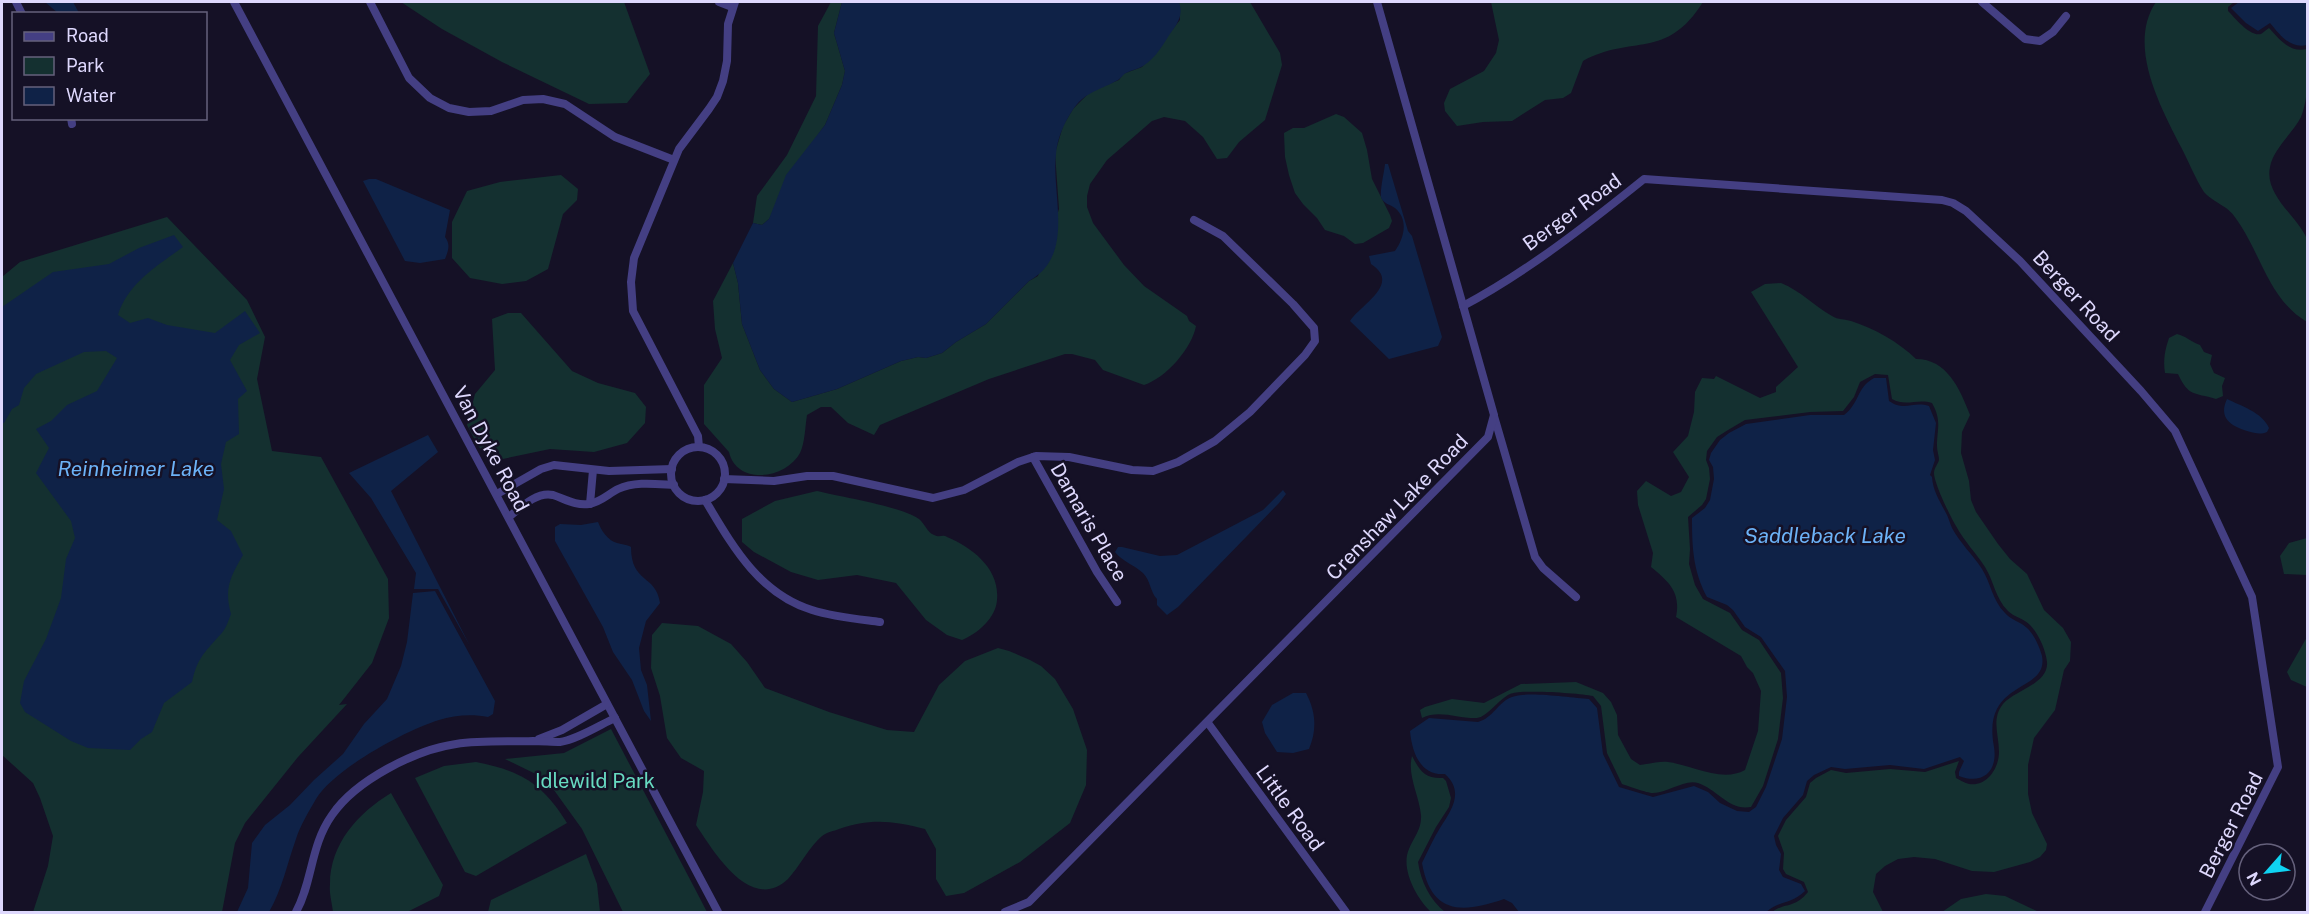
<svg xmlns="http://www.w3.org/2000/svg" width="2309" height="914" font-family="'Public Sans',sans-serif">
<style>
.green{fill:#143030}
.water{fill:#0f2247}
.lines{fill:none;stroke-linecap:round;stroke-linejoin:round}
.minor{stroke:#443f83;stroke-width:8}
.labels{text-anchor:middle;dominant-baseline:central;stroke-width:5;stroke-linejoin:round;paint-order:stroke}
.street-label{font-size:20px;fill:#ded8fd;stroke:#151126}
.park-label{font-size:20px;fill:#67dac1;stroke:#151126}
.water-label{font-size:21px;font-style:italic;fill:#6cb2f7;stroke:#151126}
</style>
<rect width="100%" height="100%" fill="#151126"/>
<g class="green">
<polygon points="401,2 624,2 650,74 627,103 589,104 502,62 442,29"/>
<polygon points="831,2 842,2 834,33 845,71 842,85 825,125 802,157 769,219 762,225 753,223 757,196 787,155 816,96 818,26"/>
<path d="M1179 2H1250L1280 53 1282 65 1265 120 1239 142 1227 158 1217 159 1203 137 1185 121 1164 117 1152 121 1107 160 1090 184 1087 196V207L1093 223 1124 265 1144 286 1187 316 1189 321 1196 326C1192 348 1166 378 1144 385L1103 370 1095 360 1072 354H1065L989 379 880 425 874 435 848 423 831 407H821L807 415C805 427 805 443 800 453 786 479 737 486 729 452L704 424V385L722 358 715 329 713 301 733 263 738 283 742 324 760 370 774 389 792 402 837 389 901 361 918 357 926 358 942 353 956 342 986 324 1029 281 1038 276 1059 209 1055 153 1063 126 1073 109 1091 91 1119 80 1123 74 1142 67 1180 20Z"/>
<path d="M1491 2H1703C1666 61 1632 34 1583 61L1571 93 1563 98 1545 100 1512 121 1483 122 1457 126 1445 111 1444 103 1450 89 1484 71 1496 53 1499 40Z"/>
<path d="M2156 2H2234L2228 7V11C2235 18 2250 37 2261 34 2264 32 2266 30 2269 28 2280 40 2290 53 2307 49 2308 71 2309 97 2301 117 2293 133 2273 149 2270 167 2264 195 2298 217 2307 239 2309 248 2308 308 2307 322 2271 301 2262 259 2241 226 2237 220 2232 212 2226 208 2219 203 2210 199 2204 192 2195 178 2189 162 2181 147 2160 106 2127 45 2156 2Z"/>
<polygon points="1336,114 1344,117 1362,133 1367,150 1372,179 1390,215 1392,221 1389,228 1363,243 1355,244 1344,236 1325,230 1317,218 1303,204 1295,193 1289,175 1285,157 1284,133 1293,128 1304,128"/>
<polygon points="561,175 578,189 577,200 563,214 548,269 526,281 502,284 470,278 452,258 452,222 467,191 500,182"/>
<polygon points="167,217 247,300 265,337 257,379 272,451 321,457 388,579 389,618 372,663 339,705 347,704 298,757 245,823 235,843 222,912 33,912 48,866 53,836 40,798 33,783 2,755 2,277 20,262"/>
<path d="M1781 283C1801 291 1814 306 1832 316 1838 320 1845 319 1851 321 1873 328 1899 342 1916 359 1947 359 1960 389 1970 415L1962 432 1961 453 1969 481 1971 500 1976 512 1998 544 2010 559 2027 574 2044 610 2063 628 2071 642 2070 661 2064 670 2055 710 2034 738 2028 765V794L2032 813 2047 844 2046 850 2040 857 2030 862 1994 872 1972 871 1935 859 1914 857 1898 859 1885 866 1876 874 1873 892 1883 912H1772C1786 902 1794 909 1808 892L1804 882 1786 874 1783 869 1784 853 1778 836 1786 820 1806 797 1810 783 1816 778 1831 770 1846 773 1890 769 1925 772 1959 761 1955 772 1956 778C1960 780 1965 783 1969 784 1987 787 1999 768 1999 752 1999 735 1991 719 2003 704 2015 690 2049 684 2047 662 2046 651 2039 634 2030 625 2025 619 2014 617 2008 611 1995 598 1994 581 1985 567 1976 553 1964 541 1956 526 1950 516 1934 483 1934 473 1934 468 1938 464 1939 460 1939 456 1937 451 1937 446 1937 428 1942 421 1932 403 1918 398 1906 407 1892 399L1888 375 1875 374 1860 382 1854 397 1843 411 1810 412 1745 420 1728 430 1717 437 1707 451 1706 460 1709 468 1710 479 1706 499 1702 505 1688 517 1690 549 1689 564 1695 585 1703 599 1730 613 1742 630 1759 640 1781 673 1783 698 1778 739 1763 786 1751 807C1729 811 1717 789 1698 783 1684 779 1668 793 1653 793 1647 793 1628 786 1622 784L1607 753 1601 706 1593 696C1579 693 1521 689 1510 694 1499 699 1487 717 1477 718 1459 719 1439 709 1422 718L1420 710 1425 707 1452 699 1484 703 1521 684 1576 682 1603 693 1611 702 1617 715 1618 735 1631 759 1640 765C1649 764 1659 761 1668 762 1692 765 1722 783 1745 770L1758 731 1761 691 1753 673 1747 667 1741 656 1676 617C1681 592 1669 582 1651 567L1653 553 1638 505 1637 491 1646 481 1671 496 1681 492 1689 477 1673 452 1688 436 1694 412 1695 392 1702 378 1714 379 1716 376 1760 398 1776 392V387L1798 367 1751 292 1765 284Z"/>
<polygon points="508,313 521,313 572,371 598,383 635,393 646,407 645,423 627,443 594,452 550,449 493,461 478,446 467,425 475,394 495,370 492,319"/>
<path d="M2177 334C2186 336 2191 342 2200 345L2204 352 2212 355 2210 364 2214 373 2225 378 2222 386 2223 396 2216 399C2193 392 2189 397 2178 374L2165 373C2163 359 2165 350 2169 338Z"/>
<path d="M817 491C841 497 900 506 919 519 925 524 927 532 934 535 940 538 942 534 947 537 973 548 1000 569 997 600 996 618 977 634 962 640L947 635 926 620 896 583 857 575 818 580 791 572 754 552 742 542V519L775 501Z"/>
<polygon points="2307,538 2307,575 2284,574 2280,556 2289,543"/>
<path d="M662 623 698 626 731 644 747 662 765 688 829 712 887 730 914 732 939 685 965 661 998 648 1009 651 1030 660 1041 666 1055 679 1073 709 1087 750 1086 785 1070 823 1020 862 964 893 946 896 936 879V849L925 829C894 821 870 818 839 829 834 831 827 832 822 836 810 846 799 867 788 879 751 914 714 852 696 825L703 792 704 771 681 758 667 738 660 696 651 668 652 635Z"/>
<polygon points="2307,637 2307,687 2291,680 2287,672"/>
<polygon points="611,729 694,887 707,912 623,912 582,829 546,779 505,759 564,753"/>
<path d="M1412 756C1420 771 1425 779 1443 778L1446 781 1451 798 1449 807 1436 827 1418 862C1421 882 1430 900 1445 912H1431C1417 899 1400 869 1409 849 1414 837 1422 829 1421 815 1419 795 1407 775 1412 756Z"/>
<path d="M476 762C521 771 542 783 567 823L476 876 465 872 415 778 444 766Z"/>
<path d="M391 793 443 885 439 896 407 912H333C332 903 329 893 330 884 330 844 358 813 391 793Z"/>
<polygon points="586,854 597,884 600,912 488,912 491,900"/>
<polygon points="1986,894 2005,896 2039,912 1942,912 1961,899"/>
</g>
<g class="water">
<polygon points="45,2 73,2 79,13 58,13"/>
<path d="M842 2H1179C1183 14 1179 21 1172 31 1163 44 1157 57 1143 66 1138 69 1132 70 1126 73 1122 75 1121 79 1116 81 1098 91 1084 92 1072 111 1064 123 1057 139 1056 154 1051 195 1076 255 1029 281L986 324 956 342 942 353 926 358 918 357 901 361 837 389 792 402 774 389 760 370 742 324 738 283 733 263 753 223 762 225 769 219 786 175 825 125 842 85 845 71 834 33Z"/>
<path d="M2239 2H2307V45C2290 49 2280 35 2270 23L2258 31 2246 23 2231 8Z"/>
<path d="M1385 164H1388L1408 231 1412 236 1442 337 1438 346 1389 359 1350 321C1360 305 1402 284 1371 264L1369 256 1395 251C1404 238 1409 220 1395 208 1391 205 1382 203 1381 197 1380 189 1384 173 1385 164Z"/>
<path d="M369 179H376L450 210 445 237C451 245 448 251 445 259L420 263 405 261 363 181Z"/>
<path d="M174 235 183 247C157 266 128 283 118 315L130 323 148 318 167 325 215 333 245 311 260 333 239 345 230 360 247 391 238 399 239 434 226 442 221 464 224 489 217 520 231 531 243 555C230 577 224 589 231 614 228 622 225 631 219 636 204 653 197 659 192 682L164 703 152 732 141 739 130 750 88 748 71 741 25 712 20 703 24 681 46 639 61 598 66 559 75 538 71 521 36 473 49 448 36 429 51 421 67 405 97 391 117 358 106 351 84 352 36 374 24 388 19 405 12 409 4 423H2V307L53 272 109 264 139 248Z"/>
<path d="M1874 378H1886L1889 401C1905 412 1912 401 1929 406L1936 423 1933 450 1935 460 1930 475 1932 477C1933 492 1941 503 1947 515 1949 519 1950 524 1952 528 1960 543 1973 555 1982 569 1991 583 1992 600 2005 613 2011 620 2021 622 2027 628 2034 634 2040 648 2042 656 2049 694 1981 678 1994 747 1998 772 1982 785 1959 776V772L1964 761 1960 757 1924 769 1890 765 1845 769 1831 767 1814 775 1807 781 1803 795 1783 818 1774 836 1776 845 1781 854 1779 870 1783 877 1801 884 1805 891C1790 905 1780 900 1766 912H1519L1512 903 1504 899C1461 914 1431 914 1422 863 1428 851 1433 839 1440 828 1451 811 1465 792 1445 774 1420 776 1412 752 1410 731L1429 718 1478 722C1493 718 1498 702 1512 697 1527 691 1571 698 1589 699L1597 708 1603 754 1619 787 1653 797 1694 786 1708 792 1720 803 1737 811 1749 812 1756 807 1766 787 1782 739 1787 697 1785 671 1761 637 1745 627 1733 610 1727 605 1707 597C1693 571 1692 547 1692 518L1705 508 1710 500 1714 479 1713 467 1709 460 1711 453 1720 440 1729 433 1746 424 1810 415H1844C1860 403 1856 388 1874 378Z"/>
<path d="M2227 399C2241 406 2262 412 2269 428L2267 432C2260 435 2255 433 2247 431 2231 426 2218 418 2227 399Z"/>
<polygon points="428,435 438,452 391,491 470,646 438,589 414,589 416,573 371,498 349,473"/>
<path d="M1283 490 1286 494 1279 503 1178 607 1167 615 1157 605V599C1150 592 1151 581 1143 573 1134 565 1122 561 1115 552L1118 547H1122L1160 556 1177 555 1263 510Z"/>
<path d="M598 522C601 530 608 541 617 543 623 545 626 544 631 547 631 584 656 574 660 603L646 621 639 648 641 670 647 685 651 721 644 711 632 680 613 652 603 627 555 541V527L560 524 581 525Z"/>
<path d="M435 591 495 701 493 714 488 717C473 714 454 715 439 720 406 730 334 769 316 799 309 811 300 826 296 839 287 864 282 890 269 912H237L248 888 252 843 265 825 290 805 314 780 343 754 364 724 387 699 401 666 407 642 413 593Z"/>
<path d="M1293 693H1306C1316 712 1317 730 1309 749L1293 753 1277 752 1265 733 1262 722 1272 705Z"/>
</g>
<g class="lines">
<g class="minor">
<polyline points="16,2 22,14"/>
<polyline points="234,2 718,912"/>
<polyline points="370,2 409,78 430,98 449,108 469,112 491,111 523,100 543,99 565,104 615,137 674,160"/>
<polyline points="719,2 732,7"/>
<polyline points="1982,2 2025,39 2040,41 2053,32 2066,16"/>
<polyline points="71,118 72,124"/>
<path d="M1463 306C1527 272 1588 224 1644 179L1942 200 1953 203 1966 211 2020 261 2141 391 2175 431 2252 597 2278 767 2205 912"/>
<polyline points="1494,416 1535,557 1543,568 1576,597"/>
<polyline points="699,447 698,436 633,311 631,282 634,258 679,149 709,109 717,97 723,81 727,61 728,24 735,2"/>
<circle cx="698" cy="474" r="27"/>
<polyline points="1033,457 1097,572 1117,602"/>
<polyline points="724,479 774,481 807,476 833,476 933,498 964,490 1018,462 1036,456 1069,457 1132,470 1153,471 1178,462 1215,441 1250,412 1305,355 1315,341 1314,328 1293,304 1223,236 1194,220"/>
<polyline points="497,494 541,469 554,465 609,471 672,469"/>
<path d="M705 500C732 545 758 593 812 610 834 617 857 619 880 622"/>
<polyline points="590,504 593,470"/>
<path d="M509 517C520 508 537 491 553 495 565 499 576 506 589 504 601 502 608 494 618 489 635 481 656 484 674 485"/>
<polyline points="1208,723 1346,912"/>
<polyline points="539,739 562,730 607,704"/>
<path d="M296 912C313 881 310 846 332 815 356 780 415 750 456 744 481 740 508 742 533 741 542 741 552 742 560 742 576 740 600 725 615 718"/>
<polyline points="1005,912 1029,902 1488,437 1494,415 1377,2"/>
</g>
</g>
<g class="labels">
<g class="street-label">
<text transform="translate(1572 212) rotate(-36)">Berger Road</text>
<text transform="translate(2076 296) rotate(47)">Berger Road</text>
<text transform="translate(491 449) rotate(62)">Van Dyke Road</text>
<text transform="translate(1397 507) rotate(-46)">Crenshaw Lake Road</text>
<text transform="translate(1089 522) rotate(60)">Damaris Place</text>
<text transform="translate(1290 808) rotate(54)">Little Road</text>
<text transform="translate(2231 825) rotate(-63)">Berger Road</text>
</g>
<g class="park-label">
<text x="595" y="781">Idlewild Park</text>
</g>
<g class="water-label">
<text x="136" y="468">Reinheimer Lake</text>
<text x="1825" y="535">Saddleback Lake</text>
</g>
</g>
<rect width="2309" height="914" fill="none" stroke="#ded8fd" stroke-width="6"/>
<rect x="12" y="12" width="195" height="108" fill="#151126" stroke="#65617c" stroke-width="1.5"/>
<rect x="24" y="32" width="30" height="9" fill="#443f83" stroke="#65617c" stroke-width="1.5"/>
<text x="66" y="42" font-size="18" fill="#ded8fd">Road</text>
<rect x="24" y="57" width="30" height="18" fill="#143030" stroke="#65617c" stroke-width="1.5"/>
<text x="66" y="72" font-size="18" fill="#ded8fd">Park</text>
<rect x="24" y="87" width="30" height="18" fill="#0f2247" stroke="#65617c" stroke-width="1.5"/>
<text x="66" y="102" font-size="18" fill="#ded8fd">Water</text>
<g transform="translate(2267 872) rotate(242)"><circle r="28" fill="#151126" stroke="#65617c" stroke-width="1.5"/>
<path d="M0-4.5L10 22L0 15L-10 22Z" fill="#0fd3f2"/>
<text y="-9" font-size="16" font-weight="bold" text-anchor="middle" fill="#ded8fd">N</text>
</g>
</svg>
